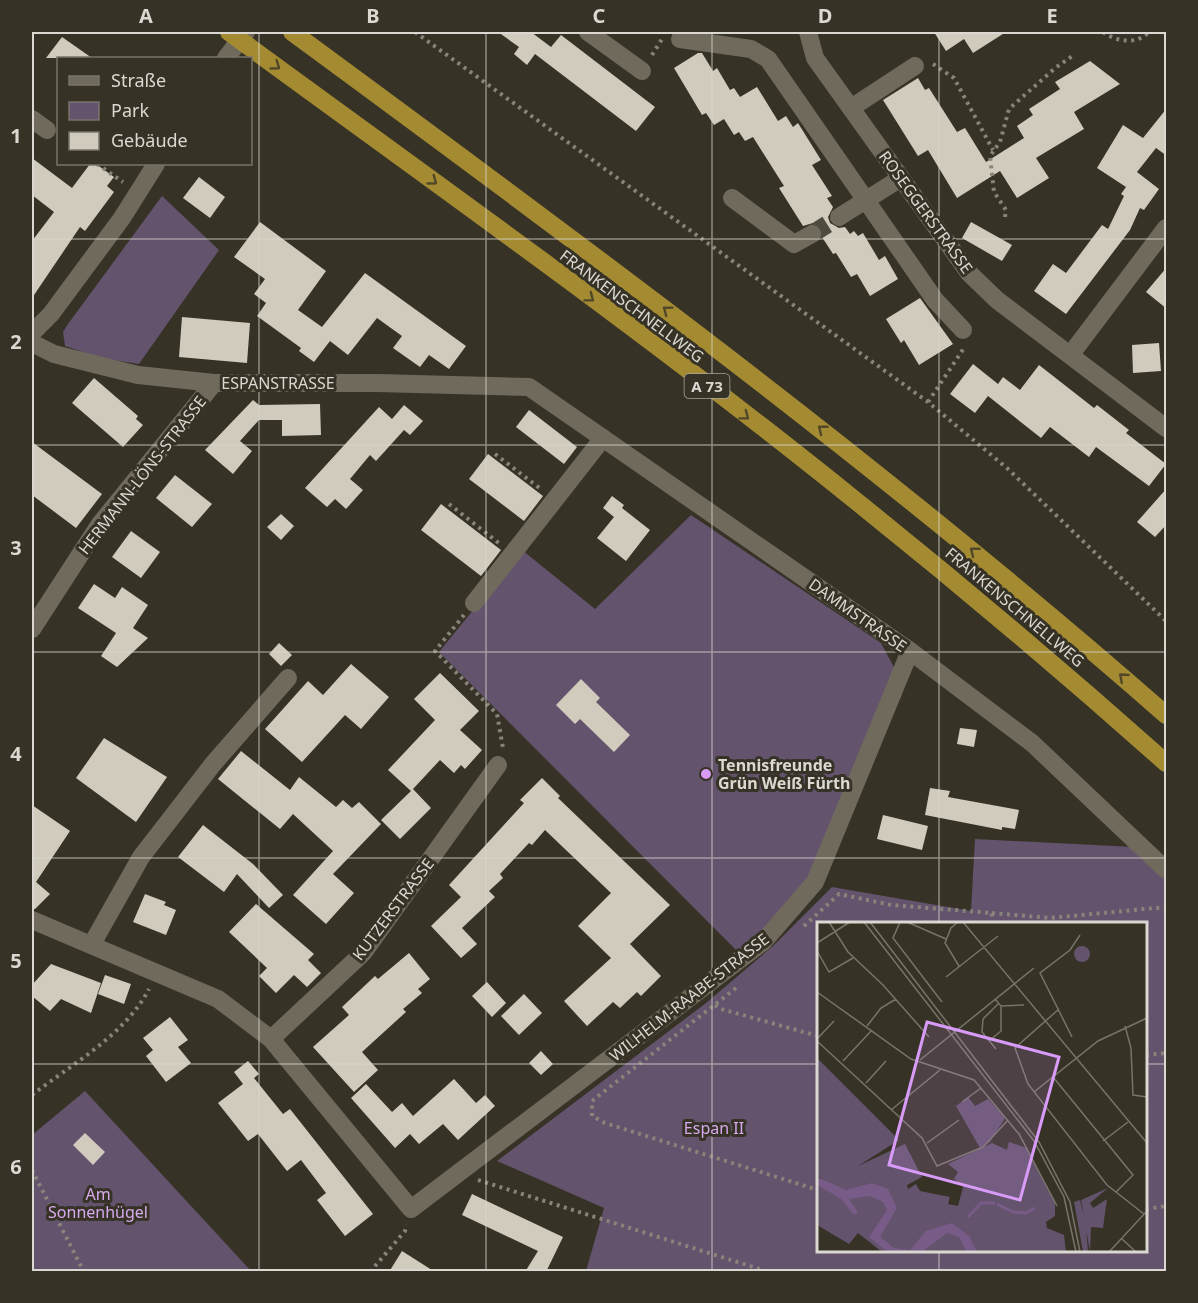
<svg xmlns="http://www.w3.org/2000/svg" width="1198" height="1303" font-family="'Noto Sans',sans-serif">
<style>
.green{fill:#63536d;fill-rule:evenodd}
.building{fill:#d0cbbc}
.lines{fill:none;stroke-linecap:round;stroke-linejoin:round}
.minor-tunnel{stroke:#4f4b40;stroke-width:18;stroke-dasharray:18 9;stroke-linecap:butt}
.path{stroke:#87847a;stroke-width:4;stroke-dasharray:3 4.5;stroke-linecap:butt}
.minor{stroke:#6f6a5c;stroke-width:18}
.highway{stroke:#a48b32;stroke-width:18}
.oneway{stroke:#524829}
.grid{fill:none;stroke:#dad8d0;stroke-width:1.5;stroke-opacity:0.55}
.poi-dot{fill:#d89bf8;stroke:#363226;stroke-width:2}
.labels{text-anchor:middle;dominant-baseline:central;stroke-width:6;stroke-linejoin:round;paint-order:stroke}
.shield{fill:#363226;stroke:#a9a69d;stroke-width:1.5}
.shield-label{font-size:15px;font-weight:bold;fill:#dad8d0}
.street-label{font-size:16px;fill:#dad8d0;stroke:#363226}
.poi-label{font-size:16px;font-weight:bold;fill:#dad8d0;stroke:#363226;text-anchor:start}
.park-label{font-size:16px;fill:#d6aaee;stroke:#363226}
.inset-river{fill:none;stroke:#785b87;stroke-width:3}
.inset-road{fill:none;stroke:#78746a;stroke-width:1.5}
.view{fill:#d89bf8;fill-opacity:0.15;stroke:#d89bf8;stroke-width:3}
.inset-edge{fill:none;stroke:#dad8d0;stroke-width:3}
.neatline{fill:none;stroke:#dad8d0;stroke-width:2}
.grid-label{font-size:20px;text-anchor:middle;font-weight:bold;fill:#dad8d0}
</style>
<rect width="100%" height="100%" fill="#363226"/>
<g class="green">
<polygon points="162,196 219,250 139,364 101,358 65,346 63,332 68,324"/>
<polygon points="691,515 881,643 896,671 809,878 761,936 738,952 439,652 522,550 595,609"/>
<path d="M975 839 1134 847 1166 880V1271H586L604 1208 497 1161 706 1003 773 946 832 887 971 911ZM818 924H1146V1250H818Z"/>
<polygon points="85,1091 251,1271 32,1272 32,1135"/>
</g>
<g class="building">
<polygon points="498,32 531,32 551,47 561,35 655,107 636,131 535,54 527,65 514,54 519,47"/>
<polygon points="934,32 1006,32 973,53 964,39 946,51"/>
<polygon points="62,37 92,58 46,58"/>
<polygon points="698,53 702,53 713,71 717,68 730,90 734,88 740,97 757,87 778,121 786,116 793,127 798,123 821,160 812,165 832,196 827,198 833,207 828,217 830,223 839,228 845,227 850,234 854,231 858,236 863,233 879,260 885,256 898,279 870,296 857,274 851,277 836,253 833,254 822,237 821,228 813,223 803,226 779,188 784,186 753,137 745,141 739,132 734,135 724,119 714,125 706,113 702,115 674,68"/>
<polygon points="1090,61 1120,84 1074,112 1084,129 1036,158 1049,178 1017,198 1000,171 957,198 928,150 918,156 883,100 918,78 925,90 929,88 957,132 965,128 986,162 1024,138 1017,126 1033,115 1029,109 1060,89 1055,82"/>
<polygon points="1167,108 1167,156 1156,148 1137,172 1159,189 1144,210 1140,208 1130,230 1066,314 1034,291 1053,264 1066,273 1102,225 1108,229 1124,196 1121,194 1126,187 1097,168 1123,125 1143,138"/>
<polygon points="32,158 72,188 90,164 96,164 114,177 107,186 114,192 85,231 80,227 32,298 32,241 54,212 32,195"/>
<polygon points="199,177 225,197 210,218 183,198"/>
<polygon points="260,222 326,271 298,310 322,327 365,273 466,346 449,369 429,355 420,367 393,348 402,336 377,318 348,355 330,341 314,362 299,351 301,348 257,316 266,303 254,294 265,279 234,257"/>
<polygon points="971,222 1012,245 1002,261 962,238"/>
<polygon points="1167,267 1167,309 1146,292"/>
<polygon points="920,298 953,344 919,365 904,340 901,343 886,319"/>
<polygon points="182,317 250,323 247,363 179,357"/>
<polygon points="1159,343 1161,371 1133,373 1132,345"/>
<polygon points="973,364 998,384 1003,377 1020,390 1039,365 1094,408 1097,405 1129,430 1126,433 1166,464 1149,486 1096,447 1089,457 1050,427 1041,438 988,396 975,413 950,394"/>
<polygon points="94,378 138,416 136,419 143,425 123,447 72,403"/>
<polygon points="253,400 259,405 320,404 321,435 282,436 282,420 259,420 240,441 252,451 233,474 205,450"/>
<polygon points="404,405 423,421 410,435 404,430 376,461 370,455 350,479 363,490 346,509 335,499 327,507 305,488 379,407 392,419"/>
<polygon points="529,410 577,447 564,464 516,427"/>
<polygon points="32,442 102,494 76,528 32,495"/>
<polygon points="488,454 543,496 524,521 469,479"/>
<polygon points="175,475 212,504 192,527 156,498"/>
<polygon points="1167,488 1167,524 1155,537 1137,522"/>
<polygon points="612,496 624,505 622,508 650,530 626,561 597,538 614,517 603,508"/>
<polygon points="441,504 501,550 481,576 421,530"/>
<polygon points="281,514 294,526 281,540 267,527"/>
<polygon points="131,531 160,552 141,578 112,557"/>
<polygon points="94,584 115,598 122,587 148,605 133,628 148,638 117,667 101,656 116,633 78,608"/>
<polygon points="279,643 292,655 281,666 269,654"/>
<polygon points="351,664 389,697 361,729 345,715 302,762 265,729 308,681 323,695"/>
<polygon points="440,673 479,711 460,730 482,750 465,769 461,765 454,773 440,760 413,789 431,808 400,839 381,820 411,791 388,770 435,720 414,699"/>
<polygon points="581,679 600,698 596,702 630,735 614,752 580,719 575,724 556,705"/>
<polygon points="960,728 977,730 974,747 957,744"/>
<polygon points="104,738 167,777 136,822 76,778"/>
<polygon points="241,751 290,790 299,777 336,807 343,800 352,808 359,802 381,824 333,874 354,893 326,924 293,895 333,851 293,814 280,829 218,779"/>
<polygon points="542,778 560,796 558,798 670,905 630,944 661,976 641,996 637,992 620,1008 613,1002 587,1026 564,1001 611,958 578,926 611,893 545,830 532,845 529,843 500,874 503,878 489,891 495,897 462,928 477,944 461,958 431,926 461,897 449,885 524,803 520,800"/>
<polygon points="930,788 950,791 948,797 1019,810 1015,829 1002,827 1002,830 925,815"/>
<polygon points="32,805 70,831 36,882 50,894 35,909 32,909"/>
<polygon points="883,815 928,826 922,850 877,839"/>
<polygon points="203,825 253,864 283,895 269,908 237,874 224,892 178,857"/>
<polygon points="145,894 166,902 164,905 176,910 166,935 133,922"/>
<polygon points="256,904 314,954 308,960 321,973 307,987 294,975 276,993 259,976 267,968 229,932"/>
<polygon points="409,953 430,979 418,989 422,993 403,1009 406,1012 362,1052 378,1070 354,1092 313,1047 349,1015 342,1007 375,976 378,979"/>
<polygon points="51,964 101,983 91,1013 61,999 50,1011 32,996 32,985"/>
<polygon points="105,975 131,984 124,1004 98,994"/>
<polygon points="487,982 506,1003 492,1017 472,996"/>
<polygon points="524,994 542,1013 519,1035 501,1016"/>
<polygon points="170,1017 188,1040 178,1047 191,1063 166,1082 146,1056 153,1050 143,1038"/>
<polygon points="541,1051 553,1064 541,1075 529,1063"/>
<polygon points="248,1061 259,1074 254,1078 283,1114 290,1109 373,1214 345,1236 317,1200 326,1193 301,1160 287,1171 258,1134 248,1141 218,1103 243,1084 234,1072"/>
<polygon points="454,1079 476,1103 485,1095 495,1106 458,1140 443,1124 419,1144 410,1134 395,1148 351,1098 366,1084 392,1112 402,1103 413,1116"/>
<polygon points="85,1133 105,1152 93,1165 73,1145"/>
<polygon points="472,1194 563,1237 546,1272 525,1272 538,1251 462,1215"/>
<polygon points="402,1251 435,1272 389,1272"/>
</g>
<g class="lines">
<polyline class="minor-tunnel" points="812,234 839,217"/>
<g class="path">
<polyline points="415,32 928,402 1008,469 1166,621"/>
<path d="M1103 32C1117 42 1137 45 1149 32"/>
<polyline points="652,55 662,39"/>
<polyline points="933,64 954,78 993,150"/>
<polyline points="97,164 123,182"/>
<polyline points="1005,217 1006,210 994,192 990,156 1000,142 1009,109 1054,69 1075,54"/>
<polyline points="928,402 964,348"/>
<polyline points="495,454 542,490"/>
<polyline points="449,504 500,544"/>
<polyline points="464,615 435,651 497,714 503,748"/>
<polyline points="992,913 1050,918 1166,907"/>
<polyline points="804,926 839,894 891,905 992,913 991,924"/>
<polyline points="736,988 592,1101 592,1116 605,1123 818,1190"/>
<polyline points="715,1005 721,1009 818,1036"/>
<polyline points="1146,1055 1166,1053"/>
<path d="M32 1095C72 1064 125 1035 149 989"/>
<polyline points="32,1170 84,1272"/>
<polyline points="478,1180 769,1272"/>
<polyline points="1146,1209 1166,1206"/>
<polyline points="370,1272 405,1231 407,1225"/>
</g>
<g class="minor">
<polyline points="588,32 642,71"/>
<polyline points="808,32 815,58 969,273 997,300 1166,428"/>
<polyline points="680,39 751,49 768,59 935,300 963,330"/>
<polyline points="226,58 246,32"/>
<polyline points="851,108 915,66"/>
<polyline points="32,119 47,130"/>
<polyline points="732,198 794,244 812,234"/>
<polyline points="839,217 901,178"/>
<polyline points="32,333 51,314 122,218 156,164"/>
<polyline points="32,343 54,354 138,375 214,383 377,383 529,387 910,651 1032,743 1166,870"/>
<polyline points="1071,354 1166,228"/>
<polyline points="474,603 603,438"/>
<polyline points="32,629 100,524 214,383"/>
<polyline points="32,920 218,999 271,1039 411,1209 763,942 815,882 910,651"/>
<polyline points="92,944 141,857 213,764 288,678"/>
<polyline points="271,1039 363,953 498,765"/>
</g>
<g class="highway">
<path d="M229 32C439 186 653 337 856 501 962 586 1065 673 1166 763"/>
<path d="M292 32C590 251 888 471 1166 715"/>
</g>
</g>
<defs><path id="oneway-chevron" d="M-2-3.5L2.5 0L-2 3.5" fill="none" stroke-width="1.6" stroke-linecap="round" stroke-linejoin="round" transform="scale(1.5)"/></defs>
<g class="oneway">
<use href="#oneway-chevron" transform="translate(276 66) rotate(36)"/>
<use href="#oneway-chevron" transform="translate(433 181) rotate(36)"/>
<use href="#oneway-chevron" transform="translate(590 298) rotate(37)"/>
<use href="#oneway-chevron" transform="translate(667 310) rotate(-143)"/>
<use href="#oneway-chevron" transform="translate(745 416) rotate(37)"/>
<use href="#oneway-chevron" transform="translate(822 429) rotate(-142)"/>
<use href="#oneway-chevron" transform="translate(974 551) rotate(-141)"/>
<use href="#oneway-chevron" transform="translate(1123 677) rotate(-139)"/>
</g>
<path class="grid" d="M259 32V1272M486 32V1272M712 32V1272M939 32V924M32 239H1166M32 445H1166M32 652H1166M32 858H1166M32 1064H818M1146 1064H1166M939 1250V1272"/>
<circle class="poi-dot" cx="706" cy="774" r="6"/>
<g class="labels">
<rect class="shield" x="684.5" y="374" width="45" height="24" rx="4.5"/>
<g class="shield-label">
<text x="707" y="386">A 73</text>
</g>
<g class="street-label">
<text transform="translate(926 212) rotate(54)">ROSEGGERSTRASSE</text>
<text transform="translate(632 306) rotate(37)">FRANKENSCHNELLWEG</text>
<text x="278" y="383">ESPANSTRASSE</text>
<text transform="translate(142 475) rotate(-52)">HERMANN-LÖNS-STRASSE</text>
<text transform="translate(1015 607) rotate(40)">FRANKENSCHNELLWEG</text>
<text transform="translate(858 615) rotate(35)">DAMMSTRASSE</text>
<text transform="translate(393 909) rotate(-53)">KUTZERSTRASSE</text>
<text transform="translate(689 997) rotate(-38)">WILHELM-RAABE-STRASSE</text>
</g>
<g class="poi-label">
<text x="718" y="765">Tennisfreunde<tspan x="718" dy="18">Grün Weiß Fürth</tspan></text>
</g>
<g class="park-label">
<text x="714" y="1128">Espan II</text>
<text x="98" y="1194">Am<tspan x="98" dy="18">Sonnenhügel</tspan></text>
</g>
</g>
<g transform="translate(817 922)">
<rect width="330" height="330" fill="#363226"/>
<path d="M257 32a8 8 0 1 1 16 0a8 8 0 1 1-16 0ZM0 136 82 218 41 244 88 222 105 255 90 263 91 267 99 262 103 269 133 275 131 282 141 284 146 265 137 257 141 250 131 242 175 221 190 228 192 220 210 226 238 280V294L229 300 230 306 247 313 249 330H65L41 311 32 322 0 303V263L9 267 11 261 0 254ZM151 175 158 184 171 177 188 196 173 220 163 226 139 184ZM291 266 273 281 276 286 290 277 286 306 274 305 273 330 264 278ZM263 278 269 303 271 330H266L257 280Z" fill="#63536d"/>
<path d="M0 255 29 268 55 261 71 267 80 286 63 315 77 326 93 328 109 309 135 301 152 314 160 330H150L142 315 130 311 105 330H71L52 315 70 288 66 280 53 274 32 277 41 290 37 293 23 276 0 263Z" fill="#785b87"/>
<path class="inset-river" d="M180 282 196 290 209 291 218 286M151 295 164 281H178"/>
<path class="inset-road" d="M12 0 31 30 66 63 112 115M47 0 217 219 247 275 259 330M53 0 222 220 253 280 263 330M83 0 76 16 125 80M90 0 129 17M141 0 134 6 128 21 142 44M146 0 330 221M0 21 33 0M0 29 12 50 36 36M129 55 181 14M0 70 94 137 157 158 202 212 240 284M178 77 184 84 207 83M50 104 64 86 79 77M308 104 314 126 316 173 330 175M255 115 223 51 253 28 263 13M0 117 17 99M0 119 105 216 120 244 166 225 191 198M172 119 184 109V84M198 126 211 162 290 263 327 292M198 126 242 87M179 127 165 110 166 97 181 82M103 138 217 46M26 139 55 108M236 155 316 253 299 270M49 161 69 139M217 170 281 119 330 96M145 180 164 166M74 188 123 148M286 219 311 200M110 221 142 198M305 317 319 330M292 330 330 289"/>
<path class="view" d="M110 100 242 135 203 278 72 243Z"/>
<rect width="330" height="330" class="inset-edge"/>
</g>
<rect width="1198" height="1303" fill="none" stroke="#363226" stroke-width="66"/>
<rect x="57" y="57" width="195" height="108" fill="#363226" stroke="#78746a" stroke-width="1.5"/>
<rect x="69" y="76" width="30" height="9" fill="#6f6a5c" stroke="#78746a" stroke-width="1.5"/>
<text x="111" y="87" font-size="18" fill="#dad8d0">Straße</text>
<rect x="69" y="102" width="30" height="18" fill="#63536d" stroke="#78746a" stroke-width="1.5"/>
<text x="111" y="117" font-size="18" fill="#dad8d0">Park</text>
<rect x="69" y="132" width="30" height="18" fill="#d0cbbc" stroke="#78746a" stroke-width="1.5"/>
<text x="111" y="147" font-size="18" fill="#dad8d0">Gebäude</text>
<rect x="33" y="33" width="1132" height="1237" class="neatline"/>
<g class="grid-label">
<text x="146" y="23">A</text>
<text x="373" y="23">B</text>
<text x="599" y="23">C</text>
<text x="825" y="23">D</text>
<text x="1052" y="23">E</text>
<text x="16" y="143">1</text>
<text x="16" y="349">2</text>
<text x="16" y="555">3</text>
<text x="16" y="761">4</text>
<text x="16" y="968">5</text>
<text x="16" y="1174">6</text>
</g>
</svg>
